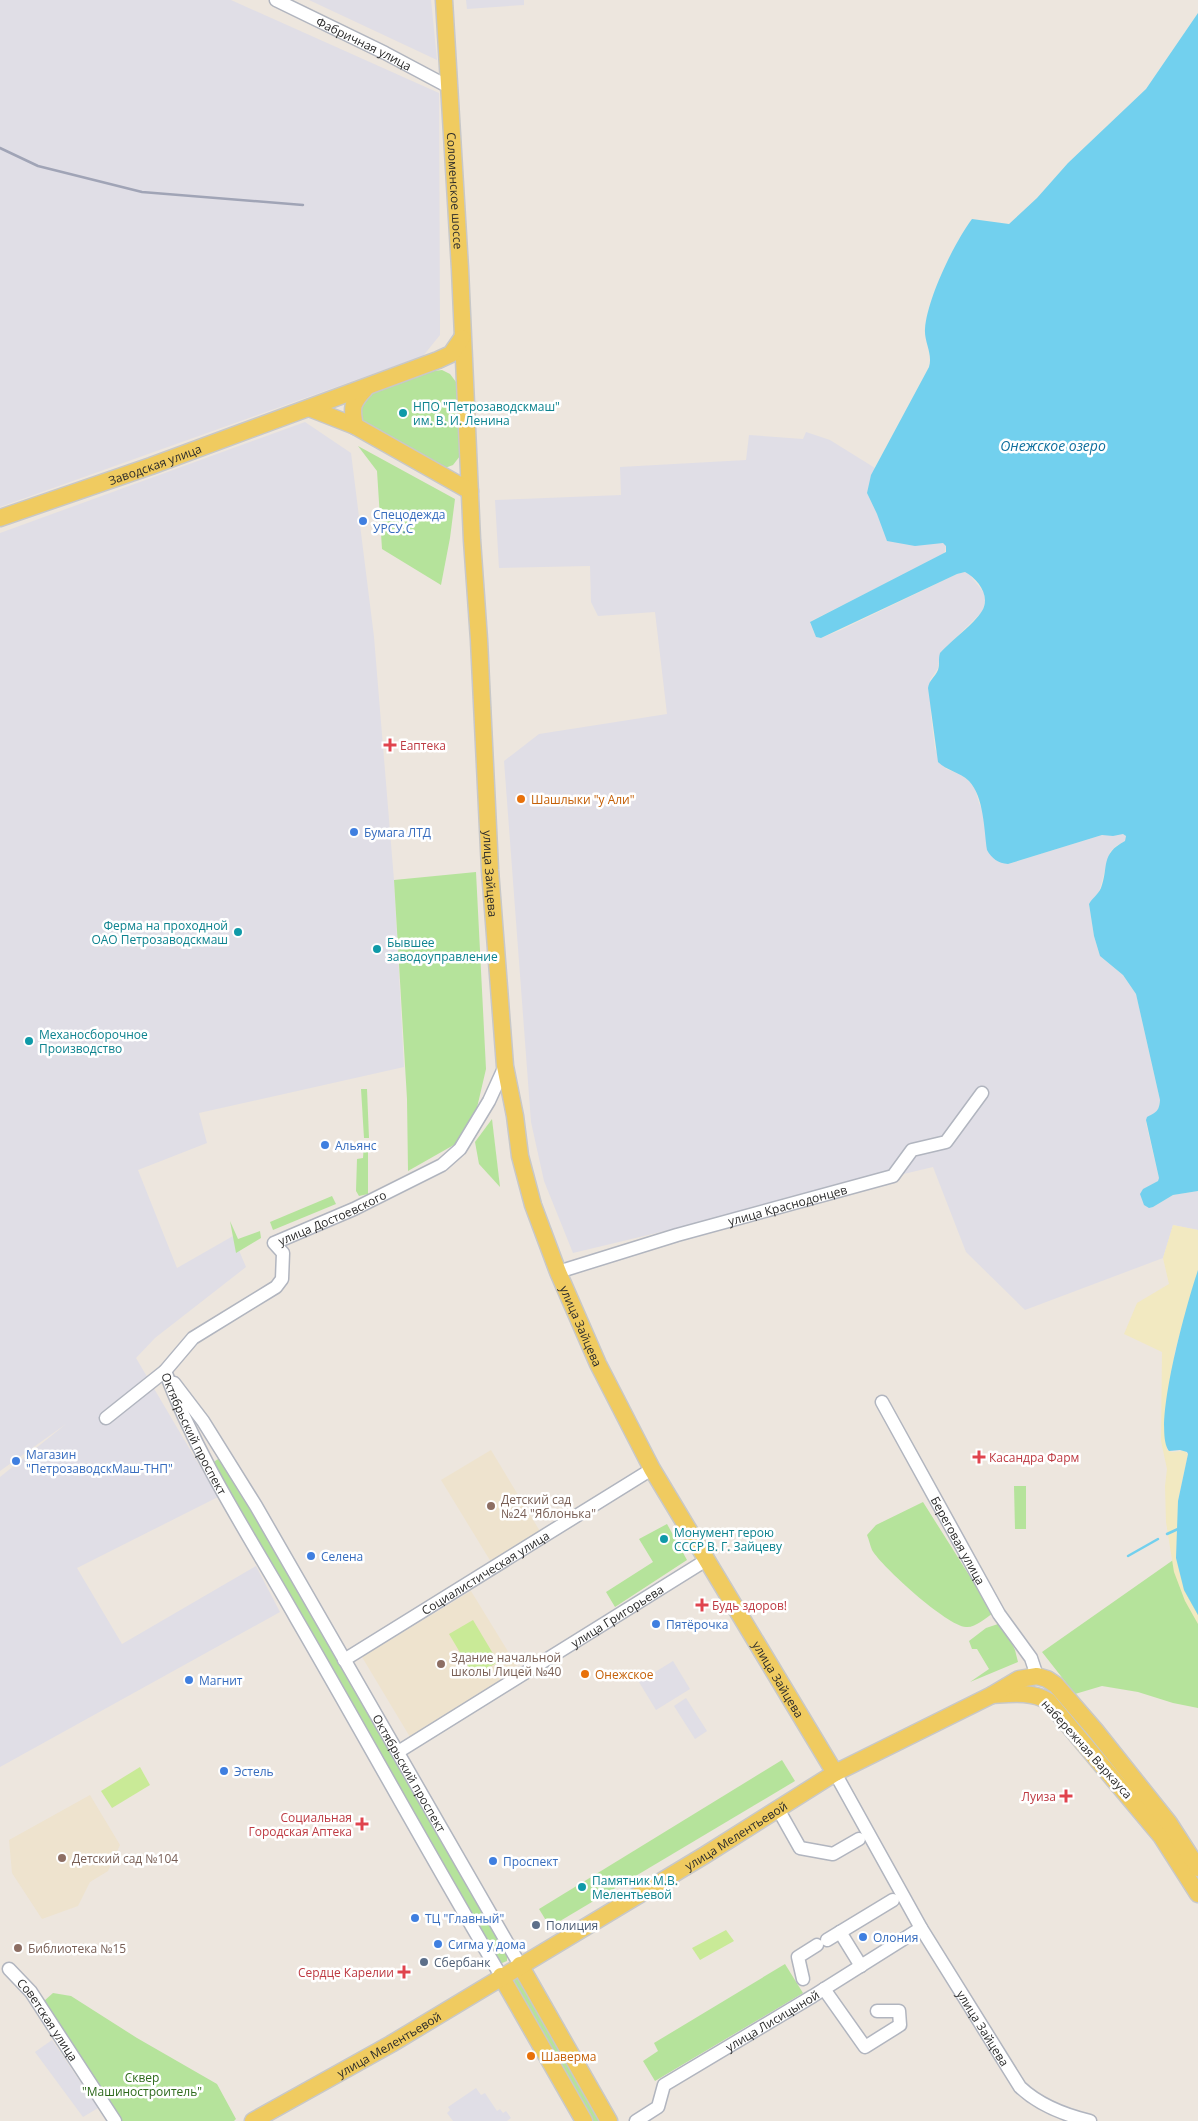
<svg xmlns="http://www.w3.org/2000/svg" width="1198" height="2121" font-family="'Open Sans',sans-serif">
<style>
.industrial{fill:#e0dee6}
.education{fill:#eee3ce}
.green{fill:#b5e39b}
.sand{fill:#f2e9c1}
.pitch{fill:#c9ea97}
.water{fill:#72d0ee}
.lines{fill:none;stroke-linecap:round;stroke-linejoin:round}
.stream{stroke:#72d0ee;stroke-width:2.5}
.minor-casing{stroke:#b1b5bf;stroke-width:15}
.major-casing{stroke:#c8c8c8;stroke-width:19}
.minor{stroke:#fff;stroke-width:12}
.major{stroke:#f0cb60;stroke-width:16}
.rail{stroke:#a0a4b6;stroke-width:2.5}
.culture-dot{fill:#0f9aa8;stroke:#fff;stroke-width:2}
.shop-dot{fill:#3f7fe0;stroke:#fff;stroke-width:2}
.health-dot{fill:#e0444e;stroke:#fff;stroke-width:2}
.food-dot{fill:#e8710a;stroke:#fff;stroke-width:2}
.education-dot{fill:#8d6e63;stroke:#fff;stroke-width:2}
.service-dot{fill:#5c6f8a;stroke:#fff;stroke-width:2}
.labels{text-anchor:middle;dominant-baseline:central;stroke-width:5;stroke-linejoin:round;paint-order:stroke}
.street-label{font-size:12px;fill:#2b2b2b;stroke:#fff}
.culture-label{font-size:12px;fill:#0d838f;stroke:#fff;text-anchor:start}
.shop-label{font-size:12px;fill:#366cbe;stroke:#fff;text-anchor:start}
.health-label{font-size:12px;fill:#be3a42;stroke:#fff;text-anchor:start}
.food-label{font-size:12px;fill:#c56008;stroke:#fff;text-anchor:start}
.education-label{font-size:12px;fill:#785e54;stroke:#fff;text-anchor:start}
.service-label{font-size:12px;fill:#4e5e75;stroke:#fff;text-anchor:start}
.park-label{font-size:12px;fill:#2d691b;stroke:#fff}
.water-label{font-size:14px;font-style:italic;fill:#0e6f9d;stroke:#fff}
</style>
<rect width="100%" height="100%" fill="#ede6de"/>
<g class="industrial">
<polygon points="0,0 231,0 439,93 440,335 423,356 0,507"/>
<polygon points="309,0 431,0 437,60"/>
<polygon points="466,0 524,0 524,5 467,9"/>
<polygon points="305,422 351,453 374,637 394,880 404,1067 199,1113 207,1143 138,1170 177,1268 233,1236 246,1267 155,1338 136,1358 218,1497 77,1568 122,1644 256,1566 280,1612 0,1767 0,1477 66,1424 0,1471 0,533"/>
<polygon points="806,432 830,440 875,468 867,493 877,514 945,544 946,546 944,554 811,621 810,623 816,637 821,638 841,630 957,574 965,572 969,574 984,593 985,602 982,612 940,653 938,668 930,680 931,716 935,749 946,769 960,774 969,781 975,789 979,803 1008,864 1102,835 1123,834 1126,836 1125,841 1116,846 1110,852 1099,892 1089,904 1094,936 1100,956 1123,975 1136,994 1160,1100 1158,1111 1155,1115 1150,1115 1146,1123 1159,1178 1158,1181 1143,1190 1153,1207 1173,1195 1198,1191 1198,1230 1173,1225 1163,1258 1025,1310 966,1252 933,1167 573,1253 544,1181 531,1122 504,761 539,734 667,714 655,612 598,616 591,602 590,566 499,568 495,500 621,495 620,467 746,460 749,435 803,439"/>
<polygon points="673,1661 690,1689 656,1710 639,1682"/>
<polygon points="686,1698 707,1731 695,1739 674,1706"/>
<polygon points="52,2040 98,2108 83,2117 35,2052"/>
<polygon points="476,2088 481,2095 485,2093 497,2111 500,2109 503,2113 506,2111 511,2118 507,2121 453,2121 447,2113 450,2110 448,2107"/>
</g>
<g class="education">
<polygon points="491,1450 541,1533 491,1562 441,1480"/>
<polygon points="471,1591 520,1671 410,1737 362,1657"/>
<polygon points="90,1795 120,1845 108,1871 90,1882 78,1906 42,1919 12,1873 9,1840"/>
</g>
<g class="green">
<polygon points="442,370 450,374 456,382 460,456 453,465 445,468 363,423 359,417 361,401 367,393 434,371"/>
<polygon points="358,446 455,499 450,538 441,585 382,549 377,471"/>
<polygon points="476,872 486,1069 476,1112 459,1142 408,1171 407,1099 394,880"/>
<polygon points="361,1089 367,1089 369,1138 364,1138"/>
<polygon points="492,1119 500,1187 479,1164 475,1142"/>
<polygon points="364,1144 368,1144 368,1194 359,1196 356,1191 357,1159 363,1158"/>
<polygon points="332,1196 336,1204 273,1230 270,1222"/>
<polygon points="230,1221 238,1239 260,1231 261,1238 236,1253"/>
<polygon points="220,1458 225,1462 507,1955 507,1961 502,1963 496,1961 213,1466 215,1461"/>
<polygon points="1014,1486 1026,1486 1026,1529 1015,1529"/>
<path d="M923 1502 993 1613C986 1618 975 1628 966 1627 947 1626 882 1567 872 1550 870 1545 869 1540 867 1535L876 1525Z"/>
<polygon points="667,1524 687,1560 615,1607 606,1592 653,1562 639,1539"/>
<polygon points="1176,1558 1184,1590 1198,1615 1198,1708 1173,1703 1138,1692 1102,1686 1075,1694 1042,1652"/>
<polygon points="998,1624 1003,1625 1015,1650 1018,1662 970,1682 989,1669 977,1649 972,1649 969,1641 986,1628"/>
<polygon points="782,1760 795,1781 550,1927 539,1909"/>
<polygon points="785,1964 803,1993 655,2081 643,2061 658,2051 654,2043"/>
<polygon points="516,1978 521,1981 602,2121 589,2121 511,1985 513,1980"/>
<polygon points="53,1993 71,1996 137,2038 217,2084 236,2119 234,2121 121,2121 44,2001"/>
</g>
<polygon class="sand" points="1173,1225 1198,1230 1198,1270 1175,1351 1166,1414 1167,1450 1172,1452 1184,1451 1188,1454 1178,1501 1178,1529 1184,1590 1198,1615 1198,1624 1185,1601 1174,1572 1166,1522 1165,1486 1167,1469 1161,1441 1162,1352 1124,1334 1137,1303 1169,1284 1163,1258"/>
<g class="pitch">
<polygon points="473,1620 498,1662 474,1676 449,1634"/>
<polygon points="140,1767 150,1785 112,1808 101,1791"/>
<polygon points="726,1930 734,1941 700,1960 692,1948"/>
</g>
<g class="water">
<path d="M1198 13V1191L1173 1195 1153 1207 1149 1208 1144 1205 1140 1194 1143 1189 1158 1181 1159 1178 1146 1120 1147 1117C1157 1112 1159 1111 1160 1100L1136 994 1123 975 1100 956 1094 936 1089 904C1092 898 1098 895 1101 888 1109 867 1100 854 1125 841L1126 836 1123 834 1113 836 1102 835 1008 864C998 863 992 859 987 850 984 829 984 797 969 781 960 772 947 771 938 762L928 688C929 680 935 677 938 670 940 664 938 659 940 653 951 641 975 623 982 611 991 596 978 579 965 572L957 574 821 638 816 637 810 622 946 552V546L943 543 915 546 887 541 877 514 867 493 871 475 929 367C933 354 924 342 925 329 927 299 954 243 972 219L1009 224 1037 198 1068 163 1146 89Z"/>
<path d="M1198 1270V1615L1184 1590 1176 1558 1178 1501 1188 1454 1187 1452 1180 1450 1169 1451C1151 1429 1188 1299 1198 1270Z"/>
</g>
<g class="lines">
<g class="stream">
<polyline points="1167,1534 1178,1529"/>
<polyline points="1128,1556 1158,1539"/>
</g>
<g class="minor-casing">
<g id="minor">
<path id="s1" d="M276 0 385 53 449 87"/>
<path id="s2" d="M558 1272 677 1235 893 1176 912 1150 946 1142 982 1093"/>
<path id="s3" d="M165 1371C198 1459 250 1537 296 1618 365 1737 431 1858 501 1976"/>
<path id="s4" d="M174 1383 203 1421 256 1506 520 1965"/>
<path id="s5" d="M882 1402 999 1614 1031 1658 1037 1676"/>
<path id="s6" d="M106 1418 165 1371 193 1338 276 1287 282 1279 283 1253 274 1243 354 1209 442 1165 460 1149 489 1101 505 1066"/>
<path id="s7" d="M344 1660 652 1469"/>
<path id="s8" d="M398 1752 708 1559"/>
<path id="s9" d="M835 1773 921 1928 1020 2087C1039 2105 1065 2115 1090 2121"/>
<polyline points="778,1809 800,1848 833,1854 859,1839"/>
<polyline points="840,1932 861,1966"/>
<polyline points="827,1940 893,1900"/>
<path id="s10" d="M9 1969 31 1992 115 2121"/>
<polyline points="803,1979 798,1957 817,1945"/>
<polyline points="824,1989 865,2047 900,2025 899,2011 877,2011"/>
<path id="s11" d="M636 2121 658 2107 664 2085 813 1996 921 1928"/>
</g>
</g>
<g class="major-casing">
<g id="major">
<path id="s12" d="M444 0 460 269 472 540 479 640 490 870 505 1066 515 1116 520 1156 533 1205 558 1272 598 1364 652 1469 835 1773"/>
<polyline points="309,408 355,426 470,491"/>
<path d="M355 426C351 407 352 403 365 389"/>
<path id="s13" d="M0 518 151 466 438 360 451 354 462 338"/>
<path d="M992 1695C1010 1694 1031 1691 1048 1701L1161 1836 1198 1894"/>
<polyline points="520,1965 609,2121"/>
<polyline points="501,1976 584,2121"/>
<path id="s14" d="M253 2121 391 2044 705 1855 835 1773 992 1695 1019 1679 1037 1676 1047 1679 1056 1685 1095 1730 1169 1823 1198 1868"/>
</g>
</g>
<use href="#minor" class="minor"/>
<use href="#major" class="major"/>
<polyline class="rail" points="0,148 38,166 142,192 303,205"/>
</g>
<g class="culture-dot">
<circle cx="403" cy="413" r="5"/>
<circle cx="238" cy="932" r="5"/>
<circle cx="377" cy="949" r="5"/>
<circle cx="29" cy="1041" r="5"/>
<circle cx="664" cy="1539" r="5"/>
<circle cx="582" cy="1887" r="5"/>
</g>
<g class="shop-dot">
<circle cx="363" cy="521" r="5"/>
<circle cx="354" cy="832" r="5"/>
<circle cx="325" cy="1145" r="5"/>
<circle cx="16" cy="1461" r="5"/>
<circle cx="311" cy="1556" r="5"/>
<circle cx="656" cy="1624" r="5"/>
<circle cx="189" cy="1680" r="5"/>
<circle cx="224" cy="1771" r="5"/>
<circle cx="493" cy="1861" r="5"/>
<circle cx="415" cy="1918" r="5"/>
<circle cx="863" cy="1937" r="5"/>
<circle cx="438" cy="1944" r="5"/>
</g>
<g class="health-dot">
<path d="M387.5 737.5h5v5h5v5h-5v5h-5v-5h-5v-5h5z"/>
<path d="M976.5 1449.5h5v5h5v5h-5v5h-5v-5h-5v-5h5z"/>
<path d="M699.5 1597.5h5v5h5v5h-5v5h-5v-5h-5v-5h5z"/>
<path d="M1063.5 1788.5h5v5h5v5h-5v5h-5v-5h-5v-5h5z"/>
<path d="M359.5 1816.5h5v5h5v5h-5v5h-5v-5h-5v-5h5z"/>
<path d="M401.5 1964.5h5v5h5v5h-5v5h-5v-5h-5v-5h5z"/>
</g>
<g class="food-dot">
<circle cx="521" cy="799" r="5"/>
<circle cx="585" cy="1674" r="5"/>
<circle cx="531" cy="2056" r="5"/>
</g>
<g class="education-dot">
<circle cx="491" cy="1506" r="5"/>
<circle cx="441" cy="1664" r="5"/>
<circle cx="62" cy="1858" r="5"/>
<circle cx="18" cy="1948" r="5"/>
</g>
<g class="service-dot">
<circle cx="536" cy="1925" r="5"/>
<circle cx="424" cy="1962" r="5"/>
</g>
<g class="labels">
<g class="street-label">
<text stroke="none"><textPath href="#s1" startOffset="98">Фабричная улица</textPath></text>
<text stroke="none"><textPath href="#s12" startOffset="191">Соломенское шоссе</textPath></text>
<text stroke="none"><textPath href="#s13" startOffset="164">Заводская улица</textPath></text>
<text stroke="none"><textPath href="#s12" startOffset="875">улица Зайцева</textPath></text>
<text stroke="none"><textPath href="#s2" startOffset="239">улица Краснодонцев</textPath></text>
<text stroke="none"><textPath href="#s6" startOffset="329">улица Достоевского</textPath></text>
<text stroke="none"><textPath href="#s12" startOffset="1340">улица Зайцева</textPath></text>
<text stroke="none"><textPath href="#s3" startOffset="69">Октябрьский проспект</textPath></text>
<text stroke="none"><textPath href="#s5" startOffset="158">Береговая улица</textPath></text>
<text stroke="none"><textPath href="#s7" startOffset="166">Социалистическая улица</textPath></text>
<text stroke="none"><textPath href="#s8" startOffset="258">улица Григорьева</textPath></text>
<text stroke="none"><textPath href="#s12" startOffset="1745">улица Зайцева</textPath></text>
<text transform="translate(1087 1749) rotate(48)">набережная Варкауса</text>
<text stroke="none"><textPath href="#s4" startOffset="456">Октябрьский проспект</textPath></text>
<text stroke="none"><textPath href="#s14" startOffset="561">улица Мелентьевой</textPath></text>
<text stroke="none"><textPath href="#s10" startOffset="64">Советская улица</textPath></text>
<text stroke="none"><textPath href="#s11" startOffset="175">улица Лисицыной</textPath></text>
<text stroke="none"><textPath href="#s9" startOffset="295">улица Зайцева</textPath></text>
<text stroke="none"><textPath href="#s14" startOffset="156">улица Мелентьевой</textPath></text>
</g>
<g class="culture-label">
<text x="413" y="406">НПО "Петрозаводскмаш"<tspan x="413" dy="14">им. В. И. Ленина</tspan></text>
<text x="228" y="925" text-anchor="end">Ферма на проходной<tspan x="228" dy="14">ОАО Петрозаводскмаш</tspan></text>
<text x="387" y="942">Бывшее<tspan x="387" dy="14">заводоуправление</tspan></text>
<text x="39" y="1034">Механосборочное<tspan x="39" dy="14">Производство</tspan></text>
<text x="674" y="1532">Монумент герою<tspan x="674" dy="14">СССР В. Г. Зайцеву</tspan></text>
<text x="592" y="1880">Памятник М.В.<tspan x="592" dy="14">Мелентьевой</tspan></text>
</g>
<g class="shop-label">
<text x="373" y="514">Спецодежда<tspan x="373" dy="14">УРСУ.С</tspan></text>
<text x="364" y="832">Бумага ЛТД</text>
<text x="335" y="1145">Альянс</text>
<text x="26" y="1454">Магазин<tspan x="26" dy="14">"ПетрозаводскМаш-ТНП"</tspan></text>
<text x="321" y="1556">Селена</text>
<text x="666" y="1624">Пятёрочка</text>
<text x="199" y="1680">Магнит</text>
<text x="234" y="1771">Эстель</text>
<text x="503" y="1861">Проспект</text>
<text x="425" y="1918">ТЦ "Главный"</text>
<text x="873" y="1937">Олония</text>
<text x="448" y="1944">Сигма у дома</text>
</g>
<g class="health-label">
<text x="400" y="745">Еаптека</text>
<text x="989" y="1457">Касандра Фарм</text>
<text x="712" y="1605">Будь здоров!</text>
<text x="1056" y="1796" text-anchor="end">Луиза</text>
<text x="352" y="1817" text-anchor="end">Социальная<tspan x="352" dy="14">Городская Аптека</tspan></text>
<text x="394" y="1972" text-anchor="end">Сердце Карелии</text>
</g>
<g class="food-label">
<text x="531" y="799">Шашлыки "у Али"</text>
<text x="595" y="1674">Онежское</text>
<text x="541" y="2056">Шаверма</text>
</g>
<g class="education-label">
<text x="501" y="1499">Детский сад<tspan x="501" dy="14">№24 "Яблонька"</tspan></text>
<text x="451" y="1657">Здание начальной<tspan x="451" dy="14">школы Лицей №40</tspan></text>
<text x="72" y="1858">Детский сад №104</text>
<text x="28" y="1948">Библиотека №15</text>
</g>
<g class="service-label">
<text x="546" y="1925">Полиция</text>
<text x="434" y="1962">Сбербанк</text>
</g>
<g class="park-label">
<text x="142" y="2077">Сквер<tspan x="142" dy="14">"Машиностроитель"</tspan></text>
</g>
<g class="water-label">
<text x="1053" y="445">Онежское озеро</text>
</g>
</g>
</svg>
